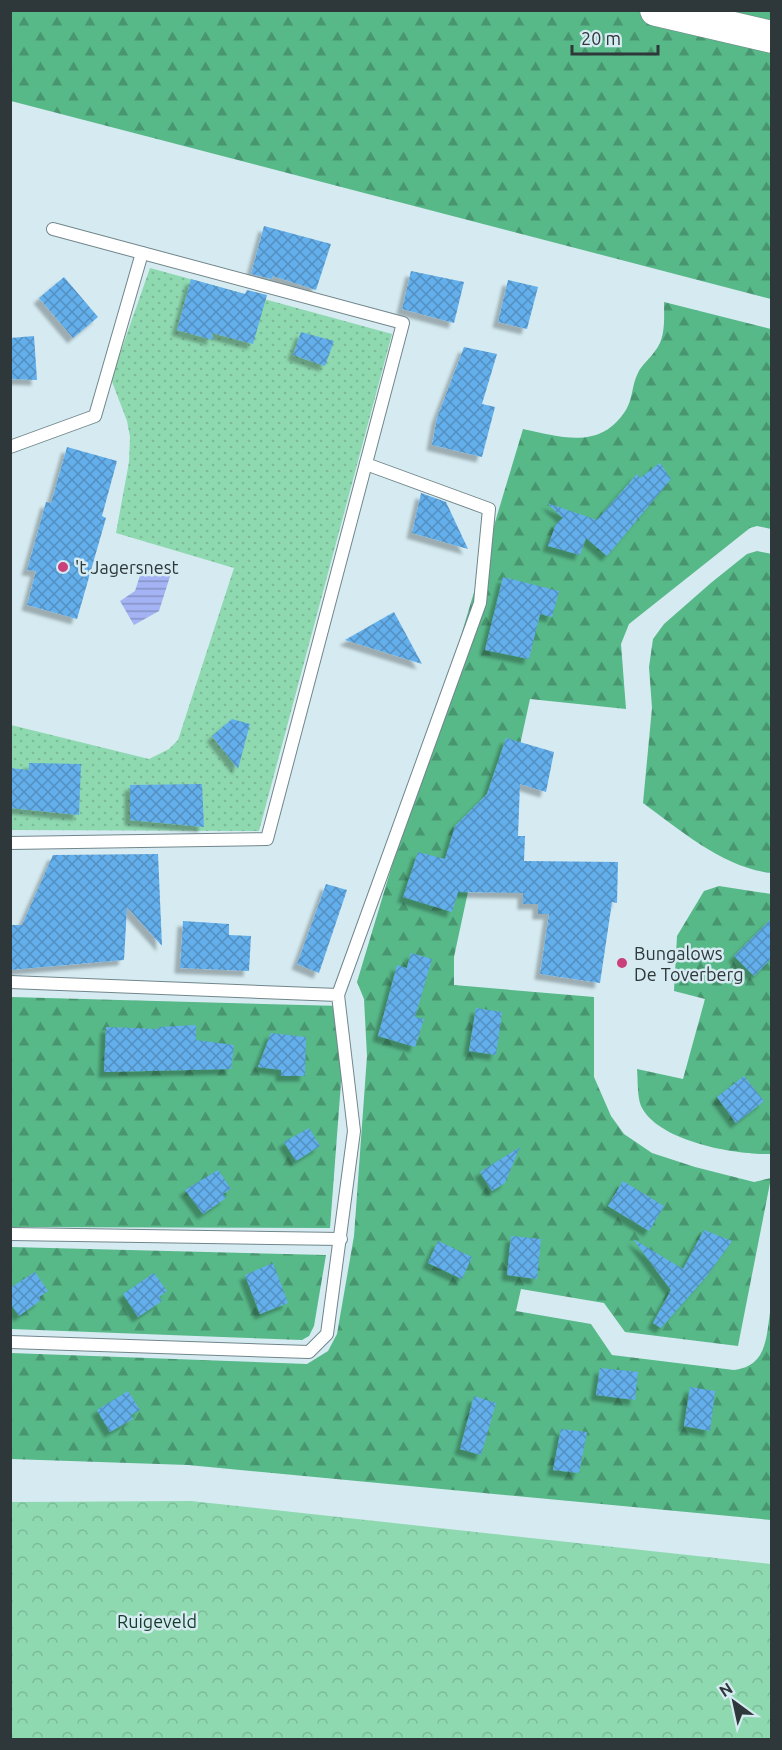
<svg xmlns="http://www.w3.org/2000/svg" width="782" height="1750" font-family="Ubuntu,sans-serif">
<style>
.grass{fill:url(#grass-dots)}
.forest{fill:url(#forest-firs)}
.park{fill:url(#park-crowns)}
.water{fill:url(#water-rules)}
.building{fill:url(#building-cross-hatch);filter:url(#shadow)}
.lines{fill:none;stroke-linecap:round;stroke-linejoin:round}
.lane-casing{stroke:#71868b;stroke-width:14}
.secondary-casing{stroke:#71868b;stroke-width:33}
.lane{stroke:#fff;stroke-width:12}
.secondary{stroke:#fff;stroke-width:32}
.poi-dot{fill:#c9407b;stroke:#d5ebf1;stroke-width:2}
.labels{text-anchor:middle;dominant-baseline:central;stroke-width:5;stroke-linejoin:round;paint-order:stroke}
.poi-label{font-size:18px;fill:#2e3739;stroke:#d5ebf1;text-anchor:start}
.park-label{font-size:18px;fill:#123c28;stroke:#d5ebf1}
</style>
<defs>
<pattern id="grass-dots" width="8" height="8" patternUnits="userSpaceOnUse" patternTransform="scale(1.5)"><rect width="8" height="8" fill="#8ed9b0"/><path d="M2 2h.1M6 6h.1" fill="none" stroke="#7bbb98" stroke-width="1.8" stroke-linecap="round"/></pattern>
<pattern id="forest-firs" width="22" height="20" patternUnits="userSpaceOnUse" patternTransform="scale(1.5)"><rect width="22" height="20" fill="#57b888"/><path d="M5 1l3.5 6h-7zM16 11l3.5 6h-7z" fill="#489670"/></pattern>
<pattern id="park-crowns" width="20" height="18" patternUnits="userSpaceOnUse" patternTransform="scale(1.5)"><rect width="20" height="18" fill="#8ed9b0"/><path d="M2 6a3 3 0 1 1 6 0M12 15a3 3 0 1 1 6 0" fill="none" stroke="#7bbb98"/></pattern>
<pattern id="water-rules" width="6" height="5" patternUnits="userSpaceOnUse" patternTransform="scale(1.5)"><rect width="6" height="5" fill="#a3b3f3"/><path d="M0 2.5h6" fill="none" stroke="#8592c6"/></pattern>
<pattern id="building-cross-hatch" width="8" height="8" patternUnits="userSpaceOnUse" patternTransform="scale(1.5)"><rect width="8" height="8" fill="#63afec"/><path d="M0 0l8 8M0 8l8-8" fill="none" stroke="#528fc0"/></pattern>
<filter id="shadow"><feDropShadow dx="-5.5" dy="5.5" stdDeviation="1.5" flood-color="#0004"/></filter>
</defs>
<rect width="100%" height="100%" fill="#d5ebf1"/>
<polygon class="grass" points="150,268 392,334 259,831 11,830 11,725 149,759 169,749 178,740 234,568 116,533 129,462 130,437 127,421 111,379"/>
<g class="forest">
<polygon points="10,11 771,11 771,299 11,101"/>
<path d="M664 302 771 329V529L757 526 750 528 629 624 621 644 626 709 530 699 501 832 481 831 454 957V985L594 997V1077L611 1116 624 1134 652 1153 695 1167 754 1182 771 1178 738 1346 625 1332 604 1303 521 1289 516 1311 591 1324 612 1355 734 1370C769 1366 766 1334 771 1306V1520L188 1465 11 1459V1353L307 1364 328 1351 337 1334 354 1236 367 1056 364 999 357 982 523 429C562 437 602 451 627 408 633 397 632 384 638 373 642 364 650 359 655 351 666 338 664 318 664 302Z"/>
<path d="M757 551 772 554 771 873C724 868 680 830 643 803L652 708 649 667 653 639 664 624 712 582 747 554Z"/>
<path d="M719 886 771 894V1154C737 1155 658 1142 641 1106 637 1096 638 1079 637 1069L683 1079 705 999 674 991 677 936 704 891Z"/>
<polygon points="11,997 341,1006 343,1056 330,1228 11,1227"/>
<polygon points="11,1247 326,1255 314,1326 309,1336 302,1340 11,1329"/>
</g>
<polygon class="park" points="191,1501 771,1564 771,1739 11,1739 11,1502"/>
<polygon class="water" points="144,563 172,570 159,611 134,625 120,601 135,591"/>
<g class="building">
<polygon points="264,226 331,244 316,290 273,276 272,279 251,274"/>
<polygon points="411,271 464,282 454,323 402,309"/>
<polygon points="64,277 98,317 73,338 39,298"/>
<polygon points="191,279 245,294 247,290 267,295 253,344 212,333 213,340 177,330"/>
<polygon points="508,280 538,287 527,329 498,322"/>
<polygon points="301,332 334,341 325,366 293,355"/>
<polygon points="34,336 37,380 10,379 10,338"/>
<polygon points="464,347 497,354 482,404 495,407 482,457 432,445 437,418"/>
<polygon points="67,447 117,461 102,516 106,518 77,619 27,605 36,571 27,570 46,502 51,503"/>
<polygon points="660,463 671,479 607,556 586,538 580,555 548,546 556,524 563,518 547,503 597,520 637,474 640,478"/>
<polygon points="421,493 446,502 468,549 412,533"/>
<polygon points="503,577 559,591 552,617 540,614 529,659 485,650"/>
<polygon points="394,612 422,664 345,640"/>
<polygon points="232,719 250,724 238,769 212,736"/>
<polygon points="506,738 554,752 546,792 520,784 518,836 525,836 524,861 618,862 617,903 612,902 600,983 540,974 549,914 538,914 538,904 523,904 523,893 458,892 452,912 403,897 418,852 445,859 455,826 487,794"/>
<polygon points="29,763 81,764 79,815 10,808 10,768 29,770"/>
<polygon points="202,784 204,827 130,820 130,785"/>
<polygon points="158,854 162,946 127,907 124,960 10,970 10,925 22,925 53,855"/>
<polygon points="326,884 347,890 319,973 297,964"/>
<polygon points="771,919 771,959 754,976 734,956"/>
<polygon points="183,921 229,924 229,935 251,936 249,971 180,968"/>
<polygon points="411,953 432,959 415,1017 424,1019 415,1047 378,1036 397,965 407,968"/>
<polygon points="476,1008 502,1012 496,1055 469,1051"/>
<polygon points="196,1025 196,1040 234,1045 231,1069 104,1072 106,1027 159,1029 159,1027"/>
<polygon points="271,1033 306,1037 305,1076 281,1076 281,1070 258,1067"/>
<polygon points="744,1076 764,1101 736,1123 717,1097"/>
<polygon points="309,1128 320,1146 296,1161 284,1142"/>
<polygon points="520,1147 505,1183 492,1191 480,1172"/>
<polygon points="218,1170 231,1189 223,1194 226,1198 203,1214 185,1190"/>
<polygon points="623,1181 664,1206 649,1231 608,1206"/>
<polygon points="704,1230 732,1241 706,1277 661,1328 653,1323 671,1290 633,1239 683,1269"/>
<polygon points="511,1236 541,1239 537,1279 507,1275"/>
<polygon points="438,1241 472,1257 462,1279 428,1263"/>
<polygon points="273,1263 288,1303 260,1314 245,1275"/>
<polygon points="35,1272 48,1291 39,1297 41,1300 19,1316 10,1303 10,1288"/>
<polygon points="154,1273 167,1291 159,1297 162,1301 138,1317 123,1294"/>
<polygon points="600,1368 638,1372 635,1400 596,1395"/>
<polygon points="690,1387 715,1391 710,1431 684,1426"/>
<polygon points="128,1391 140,1410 131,1415 133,1419 110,1432 97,1410"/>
<polygon points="474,1396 496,1403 481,1455 460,1449"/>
<polygon points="561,1429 587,1432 579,1473 553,1470"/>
</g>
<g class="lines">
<g class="lane-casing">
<g id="lane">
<polyline points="10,447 95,416 142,253"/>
<polyline points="10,843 267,839 403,323 53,229"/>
<polyline points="10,982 338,995 354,1131 327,1334 309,1352 10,1342"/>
<polyline points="338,995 480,603 489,509 366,464"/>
<polyline points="10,1234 341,1239"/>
</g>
</g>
<g class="secondary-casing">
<polyline id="secondary" points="656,10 772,37"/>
</g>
<use href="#lane" class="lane"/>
<use href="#secondary" class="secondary"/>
</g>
<g class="poi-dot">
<circle cx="63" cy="567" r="6"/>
<circle cx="622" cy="963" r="6"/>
</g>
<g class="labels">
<g class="poi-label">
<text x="75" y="567">'t Jagersnest</text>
<text x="634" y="953">Bungalows<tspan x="634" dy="21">De Toverberg</tspan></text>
</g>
<g class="park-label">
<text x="157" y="1621">Ruigeveld</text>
</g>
</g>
<rect width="782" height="1750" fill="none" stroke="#2e3739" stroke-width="24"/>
<g transform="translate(734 1702) rotate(327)" stroke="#d5ebf1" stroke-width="4.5" paint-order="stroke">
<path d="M0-4.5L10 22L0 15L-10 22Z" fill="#2e3739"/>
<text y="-9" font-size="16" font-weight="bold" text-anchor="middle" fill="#2e3739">N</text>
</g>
<path d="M572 45v9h86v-9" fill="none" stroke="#2e3739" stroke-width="3"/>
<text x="581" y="45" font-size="18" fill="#2e3739" stroke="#d5ebf1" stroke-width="4.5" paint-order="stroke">20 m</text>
</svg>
